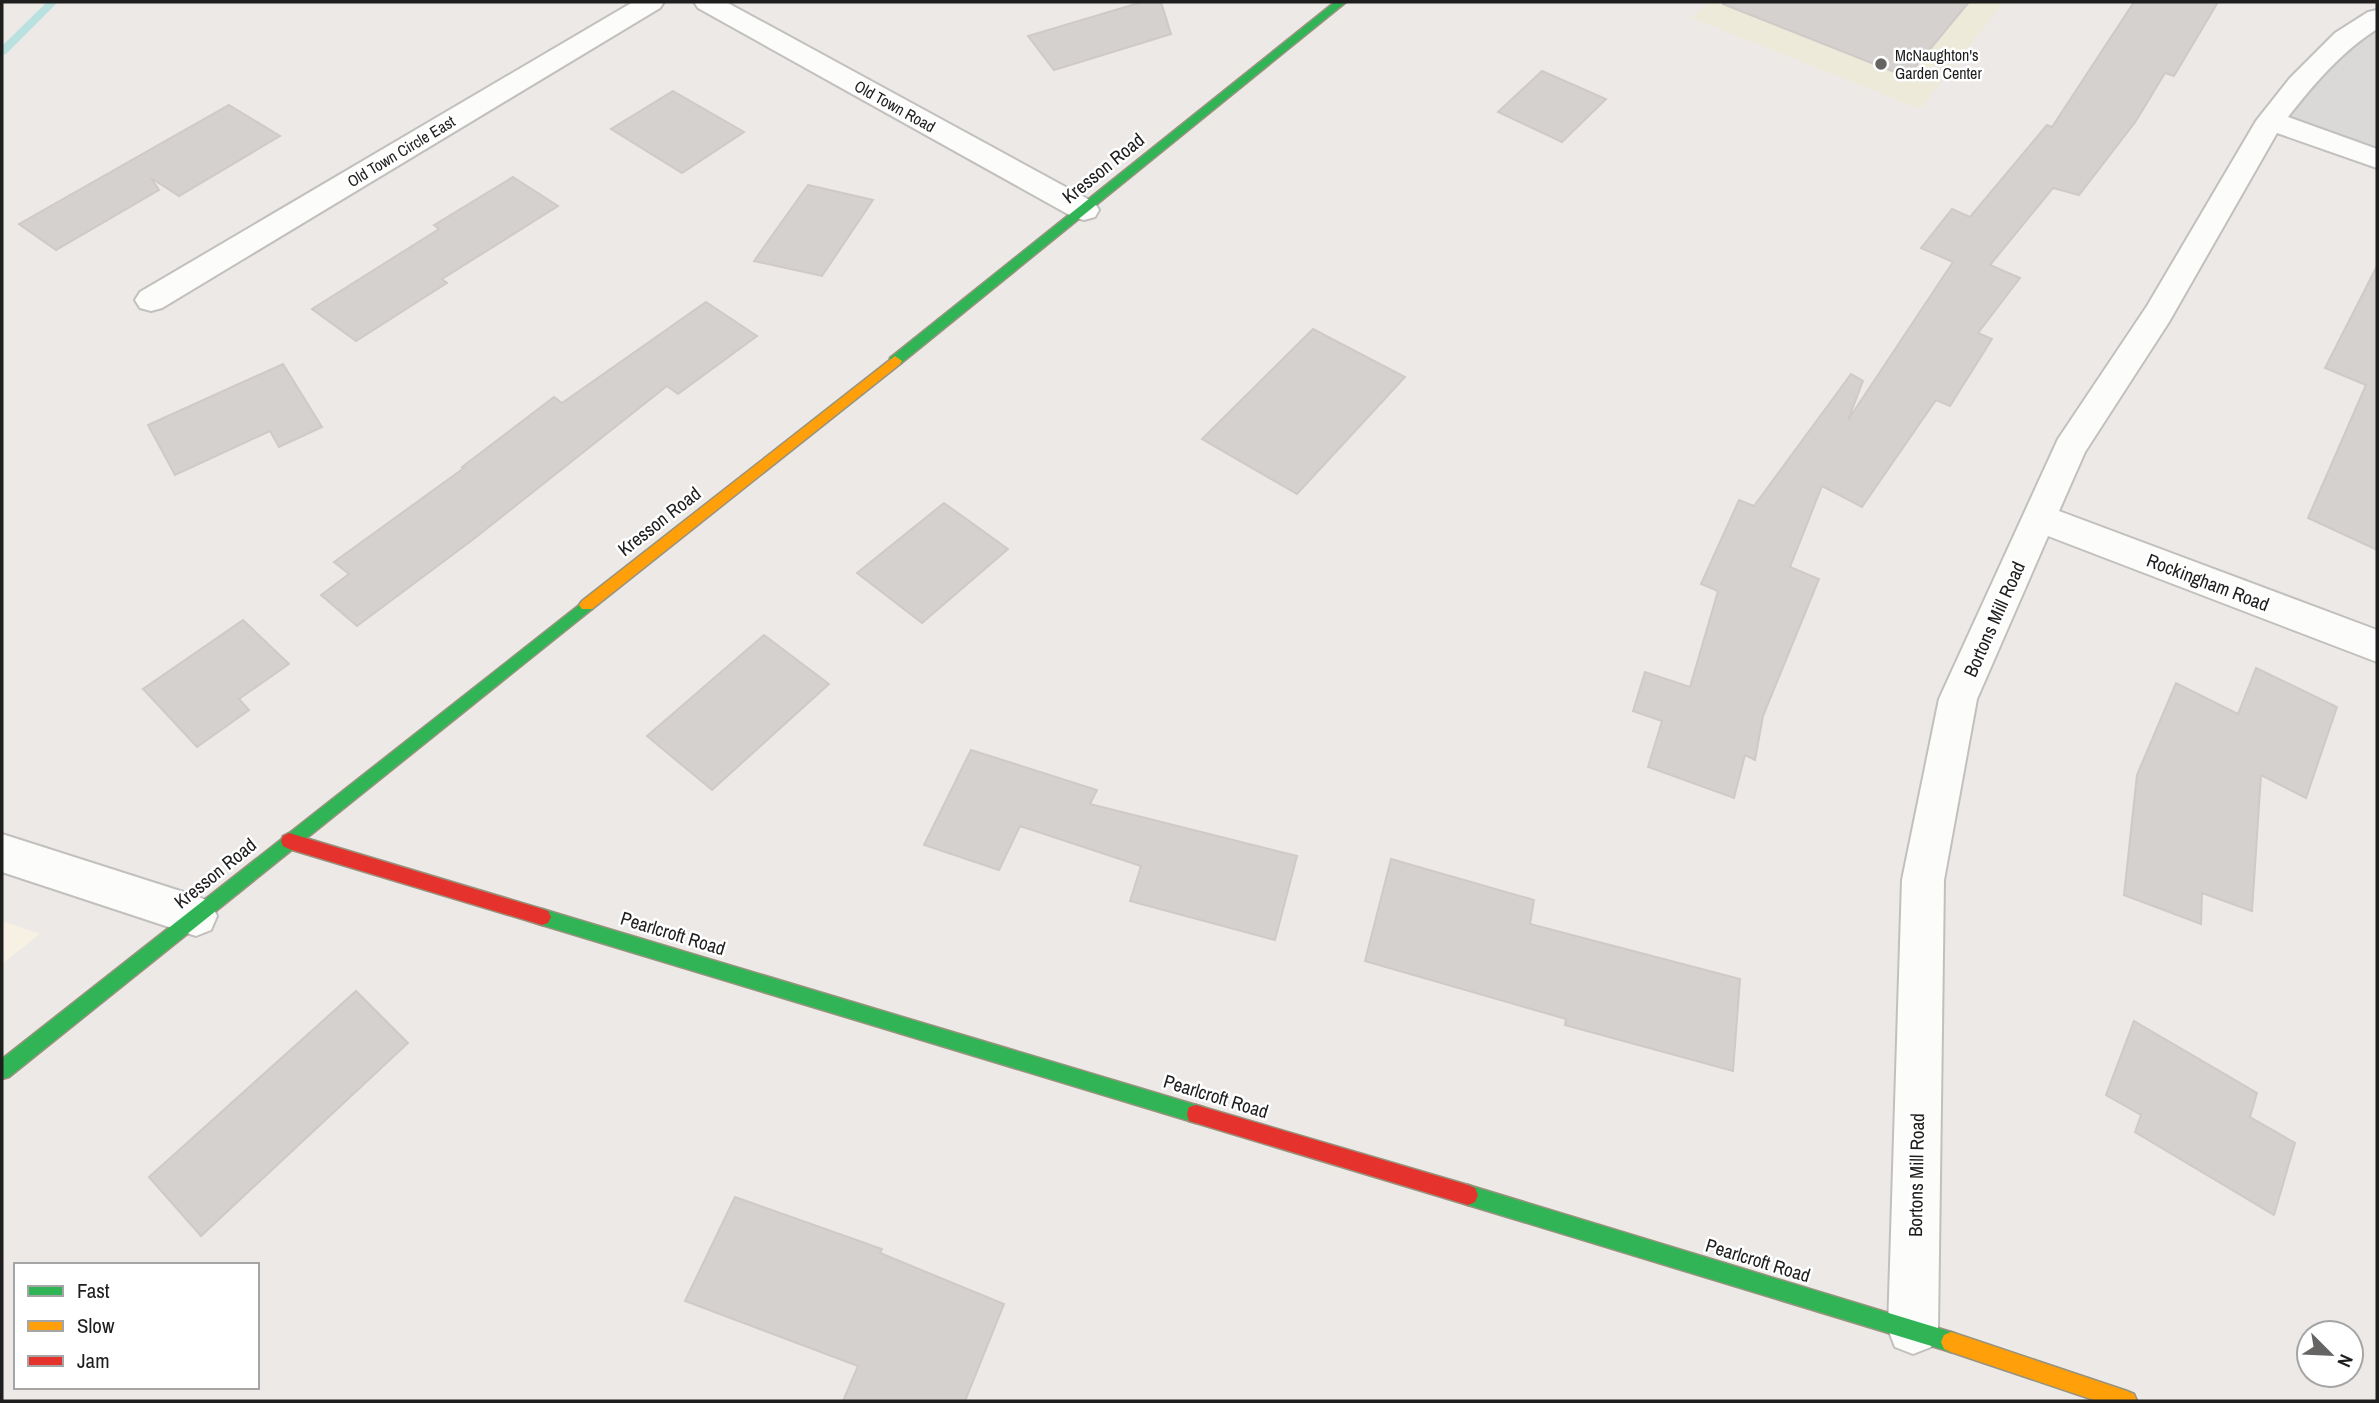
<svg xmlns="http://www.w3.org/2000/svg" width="2379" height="1403" font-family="'Archivo Narrow',sans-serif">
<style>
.residential{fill:#dbd9d8}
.education{fill:#f6f1e2}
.farmland{fill:#edeada}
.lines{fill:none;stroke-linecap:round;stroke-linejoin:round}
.stream{fill:#b9e1e0;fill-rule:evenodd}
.building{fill:#d5d1cf;stroke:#cfcac8;stroke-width:2}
.street-casing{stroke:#c2c0bf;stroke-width:4}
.fast-casing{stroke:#97937e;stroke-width:3}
.slow-casing{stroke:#97937e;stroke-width:3}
.jam-casing{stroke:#97937e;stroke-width:3}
.street{fill:#fcfcfb;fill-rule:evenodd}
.fast{fill:#30b455;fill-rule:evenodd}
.slow{fill:#ff9f0a;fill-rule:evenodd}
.jam{fill:#e5322d;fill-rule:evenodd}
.poi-dot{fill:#666564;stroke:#fff;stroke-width:2.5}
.labels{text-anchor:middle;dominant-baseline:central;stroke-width:5;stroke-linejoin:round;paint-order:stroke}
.far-poi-label{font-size:16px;fill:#1e1e1e;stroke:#fff;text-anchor:start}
.far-street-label{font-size:16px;fill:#1e1e1e;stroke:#fff}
.street-label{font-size:19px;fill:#1e1e1e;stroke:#fff}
</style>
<rect width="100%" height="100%" fill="#ece9e7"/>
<polygon class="residential" points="2377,18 2377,160 2270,121 2344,39"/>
<polygon class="education" points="2,921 40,934 2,964"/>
<polygon class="farmland" points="1709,2 2004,2 1920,109 1692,18"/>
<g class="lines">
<polygon class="stream" points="47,2 58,2 6,54 2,55 2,46"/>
</g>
<g class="building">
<polygon points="1142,2 1161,2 1171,34 1054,70 1028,36"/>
<polygon points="1723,2 1969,2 1907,77 1723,4"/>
<polygon points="2134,2 2218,2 2174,76 2165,73 2136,121 2079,195 2053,188 1990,265 2020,278 1978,333 1992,339 1950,406 1936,400 1862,507 1822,486 1790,567 1819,579 1763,716 1755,760 1745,755 1734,798 1648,767 1662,721 1633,711 1645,672 1690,687 1718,591 1701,584 1739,500 1754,506 1851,374 1863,381 1848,420 1953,262 1921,248 1952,209 1970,217 2047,125 2052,127"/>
<polygon points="1542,71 1606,99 1562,142 1498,112"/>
<polygon points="673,91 744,132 682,173 611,129"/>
<polygon points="229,105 280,136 179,196 151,178 159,190 56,250 19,224"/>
<polygon points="513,177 558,206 442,279 447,283 356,341 312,309 439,229 434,225"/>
<polygon points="808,185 873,200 822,276 754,261"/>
<polygon points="2377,266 2377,550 2308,518 2366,385 2325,368"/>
<polygon points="706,302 757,336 678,394 667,386 471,541 357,626 321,595 349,574 334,562 464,468 462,467 554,397 562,403"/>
<polygon points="1313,329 1405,377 1297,494 1202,439"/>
<polygon points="283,364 322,427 279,447 270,431 175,475 148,425"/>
<polygon points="944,503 1008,549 922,623 857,573"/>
<polygon points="243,620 289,664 239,699 249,710 197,747 143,689"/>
<polygon points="764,635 829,684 712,790 647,736"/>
<polygon points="2256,668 2337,707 2306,798 2261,775 2252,911 2202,893 2201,924 2124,895 2137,775 2176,683 2238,714"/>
<polygon points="971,750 1097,790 1090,804 1297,856 1275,940 1130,901 1141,866 1020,826 999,870 924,845"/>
<polygon points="1391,859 1534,900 1530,924 1740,979 1733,1071 1565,1025 1566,1019 1365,961"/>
<polygon points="356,991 408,1043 201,1236 149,1177"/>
<polygon points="2134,1021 2257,1093 2250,1117 2295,1143 2274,1215 2135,1132 2141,1115 2106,1095"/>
<polygon points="735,1197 882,1249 880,1253 1004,1304 965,1401 843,1401 858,1366 685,1301"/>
</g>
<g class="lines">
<g class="street-casing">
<g id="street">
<polygon points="633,2 664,2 660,8 162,308 151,311 140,308 135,300 140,292"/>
<polygon points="694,2 726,2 1095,203 1099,210 1095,217 1084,220 1073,217 698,8"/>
<path d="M2377 10V29C2341 52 2314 84 2288 117L2377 149V168L2277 133 2169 322 2085 452 2059 511 2377 630V662L2048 536 1977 699 1944 880 1938 1329 1931 1347 1913 1354 1895 1347 1888 1329 1902 880 1939 699 2058 439 2147 306 2256 121 2290 78 2335 33 2368 12Z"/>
<polygon points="2,834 196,896 211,902 217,916 211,930 196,936 2,872"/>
</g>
</g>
<g class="fast-casing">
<g id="fast">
<polygon points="1335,2 1346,2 900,364 890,364 890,358"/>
<polygon points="587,599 592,601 595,605 592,609 9,1077 2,1079 2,1059"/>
<polygon points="542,909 1196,1105 1203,1107 1205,1114 1203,1121 1196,1123 542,925 536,923 533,917 536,911"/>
<polygon points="1468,1185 1951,1332 1958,1335 1961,1342 1958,1349 1951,1352 1468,1205 1461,1202 1458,1195 1461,1188"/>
</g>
</g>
<g class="slow-casing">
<g id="slow">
<polygon points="895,356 902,361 900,364 592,609 582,609 579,605 582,601"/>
<polygon points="1951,1332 2127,1391 2134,1394 2137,1401 2097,1401 1951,1352 1944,1349 1941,1342 1944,1335"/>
</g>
</g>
<g class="jam-casing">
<g id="jam">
<polygon points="289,833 542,909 548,911 551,917 548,923 542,925 289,849 283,846 281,841 283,836"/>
<polygon points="1196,1105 1468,1185 1475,1188 1478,1195 1475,1202 1468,1205 1196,1123 1189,1121 1187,1114 1189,1107"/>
</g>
</g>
<use href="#street" class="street"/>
<use href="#fast" class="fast"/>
<use href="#slow" class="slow"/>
<use href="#jam" class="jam"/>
</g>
<circle class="poi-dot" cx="1881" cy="64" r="7"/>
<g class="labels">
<g class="far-poi-label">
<text x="1895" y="55">McNaughton's<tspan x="1895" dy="18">Garden Center</tspan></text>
</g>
<g class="far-street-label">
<text transform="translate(895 106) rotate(29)">Old Town Road</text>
<text transform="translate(401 151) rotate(-31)">Old Town Circle East</text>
</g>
<g class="street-label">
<text transform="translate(1103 168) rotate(-39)">Kresson Road</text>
<text transform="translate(659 521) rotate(-38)">Kresson Road</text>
<text transform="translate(2208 582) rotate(21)">Rockingham Road</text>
<text transform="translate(1994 619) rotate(-66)">Bortons Mill Road</text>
<text transform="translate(215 873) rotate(-39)">Kresson Road</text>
<text transform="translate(673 933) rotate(17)">Pearlcroft Road</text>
<text transform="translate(1216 1096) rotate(17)">Pearlcroft Road</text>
<text transform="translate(1916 1175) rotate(-89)">Bortons Mill Road</text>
<text transform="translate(1758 1260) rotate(17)">Pearlcroft Road</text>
</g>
</g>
<rect width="2379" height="1403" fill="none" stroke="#1e1e1e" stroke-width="7"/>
<rect x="14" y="1263" width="245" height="126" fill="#ffffff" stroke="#a5a5a5" stroke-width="2"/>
<rect x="28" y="1286" width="35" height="10" fill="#30b455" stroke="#a5a5a5" stroke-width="2"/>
<text x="77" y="1298" font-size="21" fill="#1e1e1e">Fast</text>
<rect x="28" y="1321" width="35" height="10" fill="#ff9f0a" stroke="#a5a5a5" stroke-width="2"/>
<text x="77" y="1333" font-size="21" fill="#1e1e1e">Slow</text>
<rect x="28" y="1356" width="35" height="10" fill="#e5322d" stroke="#a5a5a5" stroke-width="2"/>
<text x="77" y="1368" font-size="21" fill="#1e1e1e">Jam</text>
<g transform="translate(2330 1354) rotate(114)"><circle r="33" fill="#ffffff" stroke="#a5a5a5" stroke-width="2"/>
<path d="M0-5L12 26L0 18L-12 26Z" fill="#666564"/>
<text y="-10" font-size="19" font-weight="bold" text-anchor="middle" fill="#1e1e1e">N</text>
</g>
</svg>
